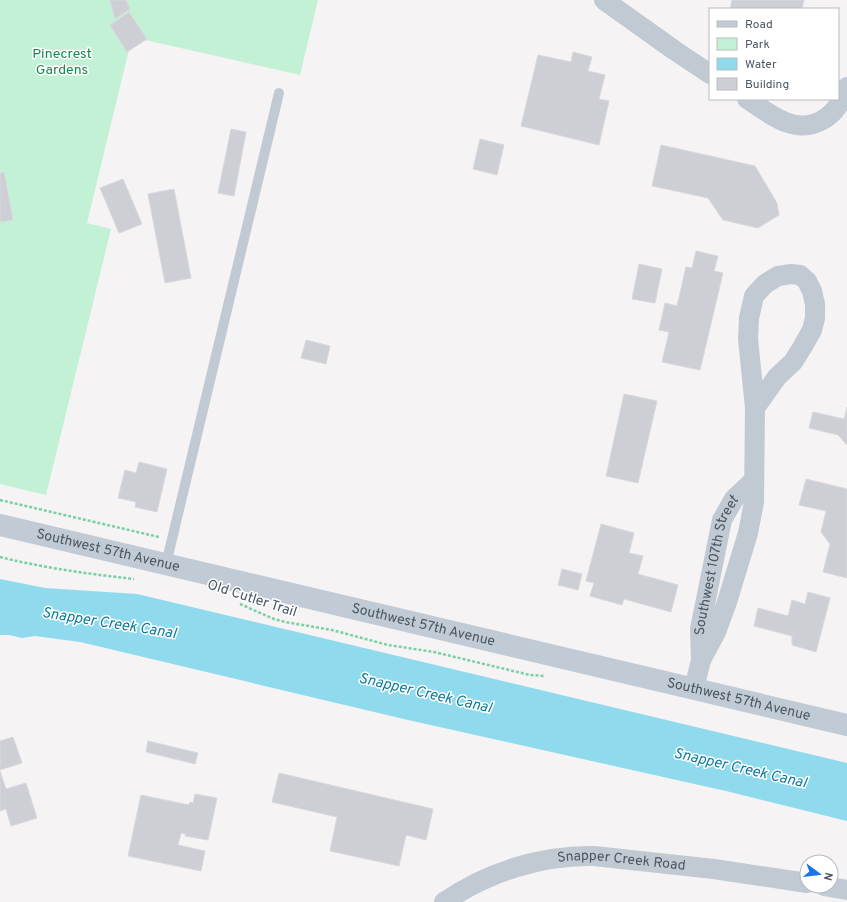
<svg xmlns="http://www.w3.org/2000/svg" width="847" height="902" font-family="Overpass,sans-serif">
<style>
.green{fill:#c3f1d5}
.water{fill:#90daee}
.building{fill:#cdcfd5;stroke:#d7d9de}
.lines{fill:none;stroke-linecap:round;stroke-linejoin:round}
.path{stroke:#7ad0a6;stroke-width:2.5;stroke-dasharray:3 2;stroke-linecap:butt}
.service{stroke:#c1cad2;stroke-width:10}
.minor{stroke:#c1cad2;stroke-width:20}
.secondary{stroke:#c1cbd6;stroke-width:22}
.labels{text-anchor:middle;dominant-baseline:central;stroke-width:3;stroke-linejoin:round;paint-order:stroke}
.park-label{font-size:14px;fill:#17864f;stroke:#fff}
.street-label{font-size:14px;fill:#4a5661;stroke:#fff}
.water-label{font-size:15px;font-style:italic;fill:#0c7c9b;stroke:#fff}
</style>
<rect width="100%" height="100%" fill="#f5f3f3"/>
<polygon class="green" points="0,0 318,0 300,75 132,37 87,223 111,229 46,495 0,484"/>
<polygon class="water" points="0,579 45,588 137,594 847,763 847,821 726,791 408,720 80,642 35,636 22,638 9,635 0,635"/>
<g class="building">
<polygon points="110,0 126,0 130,9 115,19"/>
<polygon points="732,0 804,0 802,9 730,9"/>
<polygon points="129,12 147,39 127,52 110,25"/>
<polygon points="573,52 592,57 588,71 605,75 599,99 609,101 599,145 521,126 538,55 571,62"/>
<polygon points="231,129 246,132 234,196 218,193"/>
<polygon points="480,139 504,145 497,175 473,169"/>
<polygon points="661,145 755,166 777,203 779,215 758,228 723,220 708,198 652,186"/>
<polygon points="4,172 13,220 0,222 0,173"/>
<polygon points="123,179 142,224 119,233 100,188"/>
<polygon points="174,189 191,278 165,283 148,194"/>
<polygon points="696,251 718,256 714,271 723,273 700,370 662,362 669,332 659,330 665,303 677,306 686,267 692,268"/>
<polygon points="639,264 662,269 655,303 632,299"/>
<polygon points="306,340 330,346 326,364 301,358"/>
<polygon points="624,394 657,401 638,483 606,476"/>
<polygon points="847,407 847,445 838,435 809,428 813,412 844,419"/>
<polygon points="139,462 167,469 157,512 135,507 136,502 118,498 125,470 136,473"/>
<polygon points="806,479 847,489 847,578 823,572 830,544 821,532 826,511 799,505"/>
<polygon points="601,524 634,533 629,553 643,556 638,574 678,585 671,612 624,599 622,605 590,596 594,583 586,581"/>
<polygon points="562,569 582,574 578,590 558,585"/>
<polygon points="808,592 830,598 816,652 792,645 792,636 754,626 758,608 788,616 792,600 805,604"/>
<polygon points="13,737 22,763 0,770 0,741"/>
<polygon points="148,741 198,753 195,764 146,752"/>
<polygon points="0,771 6,789 26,783 37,818 11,826 6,809 0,811"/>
<polygon points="279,773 433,809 426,840 406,835 399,866 330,851 337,817 272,802"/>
<polygon points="195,794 217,798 208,840 185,836 186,834 181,833 178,845 205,851 201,871 128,856 141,795 189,805 190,802 193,803"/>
</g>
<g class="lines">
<g class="path">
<polyline points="0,500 159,537"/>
<path d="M0 557C44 568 89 574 134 579"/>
<polyline points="240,604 274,619 285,622 332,630 388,645 434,652 530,675 545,676"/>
</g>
<polyline class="service" points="166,564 279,93"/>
<g class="minor">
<polyline points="604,0 674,50 710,74"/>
<path d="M747 99C759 107 771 116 785 122 814 133 838 116 847 87"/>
<polyline points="701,660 716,632 727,602 748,533 754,502 755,408 748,339 749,318 754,296 765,284 778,276 791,274 800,275 807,281 812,291 815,304 815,318 812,330 803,346 793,362 777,377 755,408"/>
<path id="s1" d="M694 689 701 660 700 629 722 520 734 499 754 480"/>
<polyline points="824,886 847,890"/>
<path id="s2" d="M444 902C488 872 541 855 594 856L714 869 807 883"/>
</g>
<path class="secondary" id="s3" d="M0 525 847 725"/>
</g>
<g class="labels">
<g class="park-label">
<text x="62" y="54">Pinecrest<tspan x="62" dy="16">Gardens</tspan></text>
</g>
<g class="street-label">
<text stroke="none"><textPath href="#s3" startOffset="111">Southwest 57th Avenue</textPath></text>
<text stroke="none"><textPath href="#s1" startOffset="127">Southwest 107th Street</textPath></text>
<text transform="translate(252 599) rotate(18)">Old Cutler Trail</text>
<text stroke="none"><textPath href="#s3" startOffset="435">Southwest 57th Avenue</textPath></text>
<text stroke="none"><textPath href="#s3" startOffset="759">Southwest 57th Avenue</textPath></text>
<text stroke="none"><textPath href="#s2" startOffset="187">Snapper Creek Road</textPath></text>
</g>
<g class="water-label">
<text transform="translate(109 624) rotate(9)">Snapper Creek Canal</text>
<text transform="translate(425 694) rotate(13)">Snapper Creek Canal</text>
<text transform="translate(740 769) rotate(13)">Snapper Creek Canal</text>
</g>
</g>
<rect x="709" y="8" width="130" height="92" fill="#ffffff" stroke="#b7bbc0"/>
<rect x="717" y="21" width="20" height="6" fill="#c1cbd6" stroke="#b7bbc0"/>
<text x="745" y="28" font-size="12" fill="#4a5661">Road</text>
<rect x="717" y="38" width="20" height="12" fill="#c3f1d5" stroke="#b7bbc0"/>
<text x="745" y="48" font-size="12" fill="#4a5661">Park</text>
<rect x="717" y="58" width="20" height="12" fill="#90daee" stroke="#b7bbc0"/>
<text x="745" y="68" font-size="12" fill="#4a5661">Water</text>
<rect x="717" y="78" width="20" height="12" fill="#cdcfd5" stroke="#b7bbc0"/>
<text x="745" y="88" font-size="12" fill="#4a5661">Building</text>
<g transform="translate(819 874) rotate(105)"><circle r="19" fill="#ffffff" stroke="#b7bbc0"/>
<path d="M0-3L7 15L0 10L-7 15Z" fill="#1a73e8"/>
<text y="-6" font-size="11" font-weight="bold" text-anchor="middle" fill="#4a5661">N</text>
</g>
</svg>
